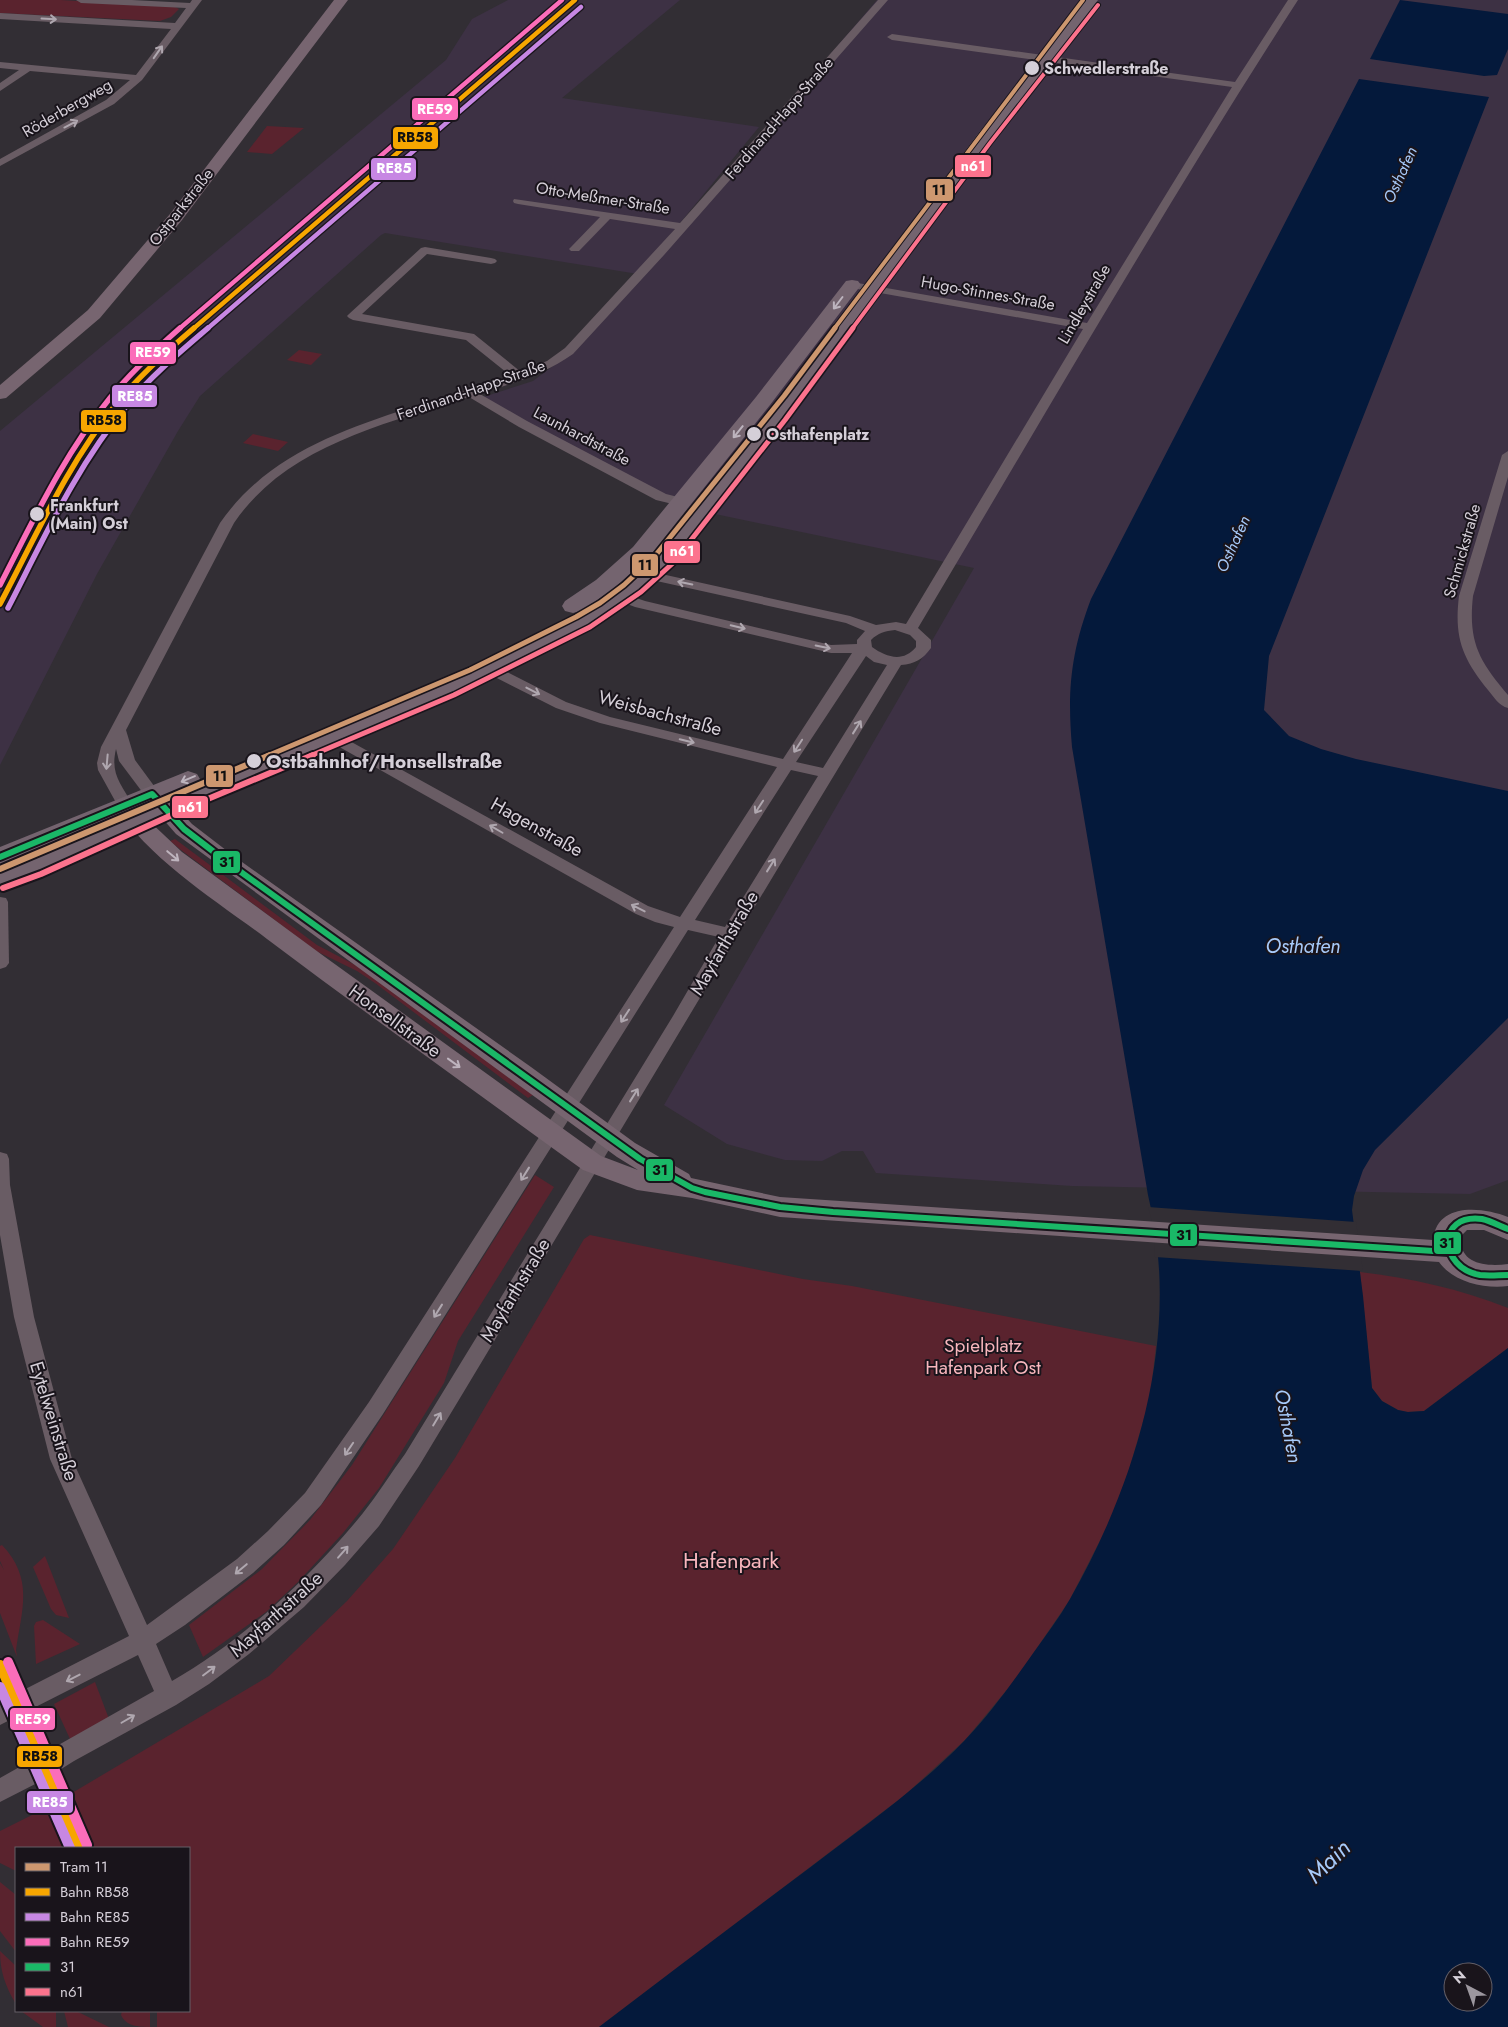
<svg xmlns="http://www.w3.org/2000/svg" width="1508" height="2027" font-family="Jost,sans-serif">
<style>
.built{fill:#3d3144}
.green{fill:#5a232e}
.water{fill:#04193b;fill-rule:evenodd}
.pier{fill:#322e34}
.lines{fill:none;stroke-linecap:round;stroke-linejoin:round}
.street{fill:#695c64;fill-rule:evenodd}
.secondary{fill:#776570;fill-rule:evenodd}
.primary{fill:#74646f;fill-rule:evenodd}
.bus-1-casing{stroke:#19141b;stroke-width:10}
.bus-2-far2-casing{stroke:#19141b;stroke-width:6}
.bus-2-far1-casing{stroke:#19141b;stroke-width:8}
.bus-2-casing{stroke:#19141b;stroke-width:10}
.bus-1{stroke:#1ab867;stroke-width:6}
.bus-2-far2{stroke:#fc738d;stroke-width:4}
.bus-2-far1{stroke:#fc738d;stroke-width:5}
.bus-2{stroke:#fc738d;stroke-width:6}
.rail-1-far2-casing{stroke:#19141b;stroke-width:7}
.rail-1-far1-casing{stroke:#19141b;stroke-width:9}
.rail-1-casing{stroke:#19141b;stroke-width:14}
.rail-2-far2-casing{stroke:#19141b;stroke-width:7}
.rail-2-far1-casing{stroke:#19141b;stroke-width:9}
.rail-2-casing{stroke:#19141b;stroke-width:14}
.rail-3-far2-casing{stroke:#19141b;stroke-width:7}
.rail-3-far1-casing{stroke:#19141b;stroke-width:9}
.rail-3-casing{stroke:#19141b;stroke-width:14}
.rail-1-far2{stroke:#f7a600;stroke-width:4.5}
.rail-1-far1{stroke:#f7a600;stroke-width:5.5}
.rail-1{stroke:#f7a600;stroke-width:10}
.rail-2-far2{stroke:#c787e3;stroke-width:4.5}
.rail-2-far1{stroke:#c787e3;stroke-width:5.5}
.rail-2{stroke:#c787e3;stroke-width:10}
.rail-3-far2{stroke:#fb6dba;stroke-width:4.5}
.rail-3-far1{stroke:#fb6dba;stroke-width:5.5}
.rail-3{stroke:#fb6dba;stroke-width:10}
.tram-1-far2-casing{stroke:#19141b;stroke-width:6}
.tram-1-far1-casing{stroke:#19141b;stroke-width:8}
.tram-1-casing{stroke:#19141b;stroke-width:10}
.tram-1-far2{stroke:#cd976f;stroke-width:4}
.tram-1-far1{stroke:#cd976f;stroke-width:5}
.tram-1{stroke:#cd976f;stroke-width:6}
.oneway{stroke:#afa7af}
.oneway2{stroke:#bdb4be}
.oneway3{stroke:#beb4be}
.stop-dot{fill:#d5cfd8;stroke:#19141b;stroke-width:2}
.labels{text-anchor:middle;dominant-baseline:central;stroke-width:4;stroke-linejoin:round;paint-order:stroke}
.far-stop-label{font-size:16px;font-weight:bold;fill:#d5cfd8;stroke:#19141b;text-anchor:start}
.far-street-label{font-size:16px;fill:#d5cfd8;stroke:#19141b}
.far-water-label{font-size:16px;font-style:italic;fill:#a7cafa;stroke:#19141b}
.street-label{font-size:19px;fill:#d5cfd8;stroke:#19141b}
.stop-label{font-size:19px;font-weight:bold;fill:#d5cfd8;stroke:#19141b;text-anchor:start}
.park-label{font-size:19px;fill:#f8b6bd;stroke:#19141b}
.water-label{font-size:20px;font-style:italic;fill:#a7cafa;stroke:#19141b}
.near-park-label{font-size:22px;fill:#f8b6bd;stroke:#19141b}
.near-water-label{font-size:24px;font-style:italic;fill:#a7cafa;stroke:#19141b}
.line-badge{stroke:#19141b;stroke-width:2}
.badge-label{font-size:14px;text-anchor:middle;font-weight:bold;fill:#fff}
.pale-badge-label{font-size:14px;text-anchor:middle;font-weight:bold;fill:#111}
</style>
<rect width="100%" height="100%" fill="#322e34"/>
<g class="built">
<polygon points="508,0 680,0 562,98 759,127 638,274 385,233 381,235 200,396 178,431 97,574 0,765 0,431 446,60 472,19"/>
<polygon points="877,0 1508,0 1508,1180 1470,1194 1072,1186 876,1173 863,1151 842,1151 822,1161 785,1160 727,1144 664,1105 974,568 672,505 477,399 533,381 577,348"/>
</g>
<g class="green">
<polygon points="0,0 61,0 175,7 179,9 171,17 160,21 0,13"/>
<polygon points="267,126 304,128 272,154 247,152"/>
<polygon points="299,350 322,354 311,365 287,360"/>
<polygon points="253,434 288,442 278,451 243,443"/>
<polygon points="175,839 317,945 363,969 533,1095 528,1098 375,983 357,971 316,951 181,850 170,841"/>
<polygon points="535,1175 554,1187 458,1341 444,1383 379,1488 343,1533 298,1582 266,1612 203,1657 189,1625 262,1569 310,1520 352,1465"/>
<polygon points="590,1235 803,1279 852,1286 1156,1346 1150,1398 1128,1473 1111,1519 1069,1601 1015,1680 965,1740 905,1795 599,2027 157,2027 157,2011 189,2011 189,1848 93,1848 91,1843 88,1848 16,1848 16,1871 0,1863 0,1831 72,1795 72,1793 269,1676 347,1601 393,1549 455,1458 584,1239"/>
<path d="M1360 1272C1411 1278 1460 1289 1508 1308V1348L1424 1411 1407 1412 1398 1410 1382 1401 1372 1388Z"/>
<path d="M2 1545C34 1579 22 1609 16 1650L17 1657 0 1613V1563L4 1570 0 1561V1546Z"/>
<polygon points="45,1556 69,1618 56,1615 51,1609 33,1567"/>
<polygon points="43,1620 80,1644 36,1664 34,1626 36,1622"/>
<polygon points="95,1682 109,1719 70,1739 54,1704"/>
<polygon points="0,1882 16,1895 16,1952 0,1931"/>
<path d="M0 1951 16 1966V2004C5 1986 0 1971 0 1951Z"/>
<polygon points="21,2011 56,2011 56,2027 43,2027"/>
<polygon points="64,2011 76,2011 109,2027 68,2027"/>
<path d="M122 2011H150V2027C138 2027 126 2026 121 2015Z"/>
</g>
<g class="water">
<polygon points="1400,0 1508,14 1508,49 1497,75 1484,76 1370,59"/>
<path d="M1359 79 1489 97 1269 656 1264 710 1289 736 1321 749 1356 759 1508 791V1018L1375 1150 1363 1170 1354 1196 1352 1210 1363 1296 1372 1388 1382 1401 1398 1410 1408 1412 1424 1411 1508 1348V2027H599C670 1973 741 1919 812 1866 864 1826 919 1788 965 1740 990 1714 1013 1682 1034 1652 1046 1635 1059 1618 1070 1599 1138 1479 1182 1333 1148 1195L1072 747C1067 690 1071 652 1091 599ZM1453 1972H1483V2002H1453Z"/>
</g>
<polygon class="pier" points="1148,1207 1356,1222 1363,1271 1155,1257 1153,1225"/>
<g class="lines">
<g class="street">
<polygon points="76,0 132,0 190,3 192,0 202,0 142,80 114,104 0,166 0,159 106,100 130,80 30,71 0,91 0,83 19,70 0,68 0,62 136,75 171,29 0,19 0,13 175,23 186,8 81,3"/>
<path d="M878 0H888L664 255 573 354C545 374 513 383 480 394L527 421 666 494 686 499 688 502 686 505 681 506 656 500 519 427 469 397C385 424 286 446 234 523L126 730 135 760 160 794 158 797H146L119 761 116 749C110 774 121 784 133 805L131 808H119L98 770 97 763 101 747 220 523C266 457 336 432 409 408 443 398 477 387 511 376L466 340 353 320 349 318 347 316 349 314 421 248 425 247 491 258 495 259 497 261 495 263 491 264 427 254 362 314 474 334 521 372 547 361 565 348 675 229 610 219 579 251H571L569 249 571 247 600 217 518 204 514 203 513 201 514 199 680 223Z"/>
<path d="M1288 0H1298C1165 206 1043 418 918 628L931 640V648C923 659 915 664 901 665 739 931 580 1199 419 1466L379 1526 345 1565 304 1607 249 1654 209 1684 176 1705 74 1761 47 1778 0 1802V1778L154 1691 138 1655 0 1725V1702L129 1636 50 1459 14 1317 0 1235V1152L7 1154 9 1159 10 1185 34 1317 72 1459 147 1625 237 1559 268 1531 305 1493 369 1402 674 927 655 922 636 914 327 740 324 737 327 734H337L648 906 680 917 777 767 600 723 556 708 485 672 483 669 485 666H495L566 702 610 717 783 759 852 653H831L635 607 617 600 615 597 622 593 645 601 831 645 857 644V640L865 631 846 623 643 578 641 575 648 571 850 616 876 625 896 622 906 624 1083 329 852 288 846 285 852 282 1087 323 1232 87 892 40 887 37 892 34 1235 82ZM895 630 910 635 916 641V647C903 663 886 657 872 647L871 640C878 633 885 631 895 630ZM866 656 874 662 887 665 823 768 796 762ZM791 770 818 776 725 927 695 920ZM688 930 719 937 673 1016 405 1454C391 1473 378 1494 363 1513 313 1575 241 1642 172 1681L156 1644 185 1625 253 1573 284 1545 321 1505 383 1414Z"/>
<path d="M1508 451V477L1473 596C1468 642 1479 661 1508 695V708C1499 706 1494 697 1488 690 1462 658 1454 637 1459 596L1502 455Z"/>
<polygon points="0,897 6,898 8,902 9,963 6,967 0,969"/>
</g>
<g class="secondary">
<polygon points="334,0 348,0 182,220 100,318 6,398 0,399 0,385 88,310 170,214"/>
<path d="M152 787 160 789 192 824 235 857 531 1067 635 1143 689 1174 691 1178 780 1197 1433 1240C1437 1202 1482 1207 1508 1217V1240L1484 1230H1467L1461 1236C1458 1264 1486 1267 1508 1264V1286C1484 1289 1453 1282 1439 1262L780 1217 692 1198 637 1190 583 1170C477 1093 371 1017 267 939 214 899 151 861 114 805L117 800 125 798 133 800 145 817 182 852 325 957 601 1156 638 1170 617 1157 176 834 141 794 144 789Z"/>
</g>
<g class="primary">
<polygon points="1084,0 1098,0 989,141 785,419 674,563 643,591 594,624 458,692 209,798 46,872 0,888 0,871 442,682 578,614 627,581 658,553 771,411 977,135"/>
<polygon points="852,280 858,281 861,285 858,289 770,405 649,557 612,590 581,611 573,613 565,611 562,606 565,601 596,580 633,547 756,397 846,281"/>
<polygon points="188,771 197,774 200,779 197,784 0,865 0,847"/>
</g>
<g class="bus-1-casing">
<g id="bus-1">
<polyline points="0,857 152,794 184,829 227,862 640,1159 692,1188 705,1192 780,1207 833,1212 1449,1252"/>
<path d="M1508 1229C1500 1226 1491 1221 1482 1219 1436 1213 1439 1268 1480 1275 1489 1276 1499 1275 1508 1275"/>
</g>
</g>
<g class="bus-2-far2-casing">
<polyline id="bus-2-far2" points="852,329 990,143 1098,5"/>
</g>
<g class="bus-2-far1-casing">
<polyline id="bus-2-far1" points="310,756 454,695 590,627 641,592 673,563 785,420 853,328"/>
</g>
<g class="bus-2-casing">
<polyline id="bus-2" points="3,888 41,874 203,801 313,755"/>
</g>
<use href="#bus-1" class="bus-1"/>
<use href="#bus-2-far2" class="bus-2-far2"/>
<use href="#bus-2-far1" class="bus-2-far1"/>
<use href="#bus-2" class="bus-2"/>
<g class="rail-1-far2-casing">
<polyline id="rail-1-far2" points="193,329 575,0"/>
</g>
<g class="rail-1-far1-casing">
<path id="rail-1-far1" d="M0 604C36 536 68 463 117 403 140 375 167 351 194 328"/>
</g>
<g class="rail-1-casing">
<polyline id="rail-1" points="0,1665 79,1848"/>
</g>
<g class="rail-2-far2-casing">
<polyline id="rail-2-far2" points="207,329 581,7"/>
</g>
<g class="rail-2-far1-casing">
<path id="rail-2-far1" d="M8 608C44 538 77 465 128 404 151 376 180 352 208 328"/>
</g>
<g class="rail-2-casing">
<polyline id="rail-2" points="0,1687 70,1848"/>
</g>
<g class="rail-3-far2-casing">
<polyline id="rail-3-far2" points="179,329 562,0"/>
</g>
<g class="rail-3-far1-casing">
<path id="rail-3-far1" d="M0 585C33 521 64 454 110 398 131 372 155 350 180 328"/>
</g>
<g class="rail-3-casing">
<polyline id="rail-3" points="8,1662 87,1845"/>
</g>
<use href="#rail-1-far2" class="rail-1-far2"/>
<use href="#rail-1-far1" class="rail-1-far1"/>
<use href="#rail-1" class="rail-1"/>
<use href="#rail-2-far2" class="rail-2-far2"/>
<use href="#rail-2-far1" class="rail-2-far1"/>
<use href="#rail-2" class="rail-2"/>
<use href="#rail-3-far2" class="rail-3-far2"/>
<use href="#rail-3-far1" class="rail-3-far1"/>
<use href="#rail-3" class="rail-3"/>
<g class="tram-1-far2-casing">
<polyline id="tram-1-far2" points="834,329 1083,0"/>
</g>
<g class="tram-1-far1-casing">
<polyline id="tram-1-far1" points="267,756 470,670 576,617 600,603 624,585 655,556 784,396 835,328"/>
</g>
<g class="tram-1-casing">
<polyline id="tram-1" points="0,869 270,755"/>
</g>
<use href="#tram-1-far2" class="tram-1-far2"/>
<use href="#tram-1-far1" class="tram-1-far1"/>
<use href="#tram-1" class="tram-1"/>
</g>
<defs><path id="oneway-shaft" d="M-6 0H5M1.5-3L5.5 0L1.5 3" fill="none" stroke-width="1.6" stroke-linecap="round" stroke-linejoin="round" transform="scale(1.25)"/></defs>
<g class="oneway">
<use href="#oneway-shaft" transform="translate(49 19) rotate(3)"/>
<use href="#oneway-shaft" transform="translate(158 52) rotate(-55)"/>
<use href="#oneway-shaft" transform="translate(71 124) rotate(-28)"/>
<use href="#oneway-shaft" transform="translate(685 583) rotate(-168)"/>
<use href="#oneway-shaft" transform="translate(738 627) rotate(13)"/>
<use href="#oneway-shaft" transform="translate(823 647) rotate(12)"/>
<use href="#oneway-shaft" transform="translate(533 691) rotate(27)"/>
<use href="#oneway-shaft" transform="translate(857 727) rotate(-58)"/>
<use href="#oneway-shaft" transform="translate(687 741) rotate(14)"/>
<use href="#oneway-shaft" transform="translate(798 746) rotate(123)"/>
<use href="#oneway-shaft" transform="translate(107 762) rotate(95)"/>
<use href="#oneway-shaft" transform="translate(759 807) rotate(123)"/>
<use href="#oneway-shaft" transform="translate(496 829) rotate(-150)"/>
<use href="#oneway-shaft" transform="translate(771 865) rotate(-58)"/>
<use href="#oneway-shaft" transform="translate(638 908) rotate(-153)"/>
<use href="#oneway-shaft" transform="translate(625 1016) rotate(123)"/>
<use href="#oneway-shaft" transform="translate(634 1095) rotate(-58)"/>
<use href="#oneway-shaft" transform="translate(525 1174) rotate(122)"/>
<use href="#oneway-shaft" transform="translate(438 1311) rotate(122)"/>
<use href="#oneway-shaft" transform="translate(437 1419) rotate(-59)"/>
<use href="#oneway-shaft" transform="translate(349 1449) rotate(124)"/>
<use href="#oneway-shaft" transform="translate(343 1552) rotate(-49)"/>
<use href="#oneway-shaft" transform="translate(241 1569) rotate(140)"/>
<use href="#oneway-shaft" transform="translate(209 1671) rotate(-37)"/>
<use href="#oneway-shaft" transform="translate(73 1678) rotate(153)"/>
<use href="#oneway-shaft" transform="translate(128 1719) rotate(-30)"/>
</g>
<g class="oneway2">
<use href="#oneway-shaft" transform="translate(838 303) rotate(127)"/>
<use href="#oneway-shaft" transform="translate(738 432) rotate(129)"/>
<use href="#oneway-shaft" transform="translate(188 779) rotate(157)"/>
</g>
<g class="oneway3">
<use href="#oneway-shaft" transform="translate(173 856) rotate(40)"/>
<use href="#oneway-shaft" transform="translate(454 1063) rotate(36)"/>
</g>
<g class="stop-dot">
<circle cx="1032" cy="68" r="8"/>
<circle cx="754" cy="434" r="8"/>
<circle cx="37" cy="514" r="8"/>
<circle cx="254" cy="761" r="8"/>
</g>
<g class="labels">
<g class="far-stop-label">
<text x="1044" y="68">Schwedlerstraße</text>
<text x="766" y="434">Osthafenplatz</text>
<text x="50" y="505">Frankfurt<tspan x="50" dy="18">(Main) Ost</tspan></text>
</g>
<g class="far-street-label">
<text transform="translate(67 108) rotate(-30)">Röderbergweg</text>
<text transform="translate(779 118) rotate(-49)">Ferdinand-Happ-Straße</text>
<text transform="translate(603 198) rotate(9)">Otto-Meßmer-Straße</text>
<text transform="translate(181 207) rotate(-52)">Ostparkstraße</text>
<text transform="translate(988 293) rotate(10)">Hugo-Stinnes-Straße</text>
<text transform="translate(1084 304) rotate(-60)">Lindleystraße</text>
<text transform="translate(471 390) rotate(-19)">Ferdinand-Happ-Straße</text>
<text transform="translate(582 436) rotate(28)">Launhardtstraße</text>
<text transform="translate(1462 551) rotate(-74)">Schmickstraße</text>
</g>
<g class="far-water-label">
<text transform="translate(1400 175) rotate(-66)">Osthafen</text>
<text transform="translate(1233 544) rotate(-66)">Osthafen</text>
</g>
<g class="street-label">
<text transform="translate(660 713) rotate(15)">Weisbachstraße</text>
<text transform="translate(537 827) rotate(29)">Hagenstraße</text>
<text transform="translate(724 943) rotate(-60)">Mayfarthstraße</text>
<text transform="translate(395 1021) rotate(36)">Honsellstraße</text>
<text transform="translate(515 1290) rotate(-59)">Mayfarthstraße</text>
<text transform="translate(54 1421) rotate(73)">Eytelweinstraße</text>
<text transform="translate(276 1614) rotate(-42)">Mayfarthstraße</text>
</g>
<g class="stop-label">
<text x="266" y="761">Ostbahnhof/Honsellstraße</text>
</g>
<g class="park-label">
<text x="983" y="1345">Spielplatz<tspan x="983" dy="22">Hafenpark Ost</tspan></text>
</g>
<g class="water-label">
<text x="1303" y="946">Osthafen</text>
<text transform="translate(1288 1426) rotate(79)">Osthafen</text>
</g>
<g class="near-park-label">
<text x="731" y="1560">Hafenpark</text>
</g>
<g class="near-water-label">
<text transform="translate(1328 1861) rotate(-44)">Main</text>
</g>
</g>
<g class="line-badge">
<rect x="411" y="97" width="48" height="24" rx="5" fill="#fb6dba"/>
<rect x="392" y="126" width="47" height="24" rx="5" fill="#f7a600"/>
<rect x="954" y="154" width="38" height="24" rx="5" fill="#fc738d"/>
<rect x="370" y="157" width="47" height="24" rx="5" fill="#c787e3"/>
<rect x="925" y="178" width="29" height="24" rx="5" fill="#cd976f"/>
<rect x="129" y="341" width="48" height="24" rx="5" fill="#fb6dba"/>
<rect x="111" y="384" width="47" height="24" rx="5" fill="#c787e3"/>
<rect x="80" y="409" width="47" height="24" rx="5" fill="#f7a600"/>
<rect x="663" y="540" width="38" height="24" rx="5" fill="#fc738d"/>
<rect x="631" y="553" width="28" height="24" rx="5" fill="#cd976f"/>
<rect x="205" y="764" width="29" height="24" rx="5" fill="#cd976f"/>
<rect x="171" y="795" width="38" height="24" rx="5" fill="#fc738d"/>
<rect x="212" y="850" width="29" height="24" rx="5" fill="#1ab867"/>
<rect x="645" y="1158" width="29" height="24" rx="5" fill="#1ab867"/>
<rect x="1169" y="1223" width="29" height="24" rx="5" fill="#1ab867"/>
<rect x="1433" y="1231" width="29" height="24" rx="5" fill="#1ab867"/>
<rect x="9" y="1707" width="47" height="24" rx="5" fill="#fb6dba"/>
<rect x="16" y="1745" width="47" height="23" rx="5" fill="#f7a600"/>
<rect x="26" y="1790" width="48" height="24" rx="5" fill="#c787e3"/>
</g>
<g class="badge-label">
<text x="435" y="114">RE59</text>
<text x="973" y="171">n61</text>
<text x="394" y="173">RE85</text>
<text x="153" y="357">RE59</text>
<text x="135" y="401">RE85</text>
<text x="682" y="556">n61</text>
<text x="190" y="812">n61</text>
<text x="33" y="1724">RE59</text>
<text x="50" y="1807">RE85</text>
</g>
<g class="pale-badge-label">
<text x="415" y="142">RB58</text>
<text x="939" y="195">11</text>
<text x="104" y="425">RB58</text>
<text x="645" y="570">11</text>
<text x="220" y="781">11</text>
<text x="227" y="867">31</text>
<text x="660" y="1175">31</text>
<text x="1184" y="1240">31</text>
<text x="1447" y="1248">31</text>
<text x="40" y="1761">RB58</text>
</g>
<rect x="15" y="1847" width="175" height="165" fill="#19141b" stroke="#645f67"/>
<rect x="25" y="1863" width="25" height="8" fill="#cd976f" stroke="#645f67"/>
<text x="60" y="1872" font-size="15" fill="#d5cfd8">Tram 11</text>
<rect x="25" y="1888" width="25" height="8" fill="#f7a600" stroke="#645f67"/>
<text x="60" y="1897" font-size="15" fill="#d5cfd8">Bahn RB58</text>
<rect x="25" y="1913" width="25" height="8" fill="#c787e3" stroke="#645f67"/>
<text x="60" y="1922" font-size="15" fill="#d5cfd8">Bahn RE85</text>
<rect x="25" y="1938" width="25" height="8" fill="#fb6dba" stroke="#645f67"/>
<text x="60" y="1947" font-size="15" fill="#d5cfd8">Bahn RE59</text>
<rect x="25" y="1963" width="25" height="8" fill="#1ab867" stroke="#645f67"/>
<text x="60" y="1972" font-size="15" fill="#d5cfd8">31</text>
<rect x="25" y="1988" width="25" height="8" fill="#fc738d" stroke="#645f67"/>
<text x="60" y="1997" font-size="15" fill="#d5cfd8">n61</text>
<g transform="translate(1468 1987) rotate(319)"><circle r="24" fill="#19141b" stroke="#645f67"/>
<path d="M0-4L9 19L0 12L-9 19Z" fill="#9c979f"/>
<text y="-8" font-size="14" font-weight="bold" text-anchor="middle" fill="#d5cfd8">N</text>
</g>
</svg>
